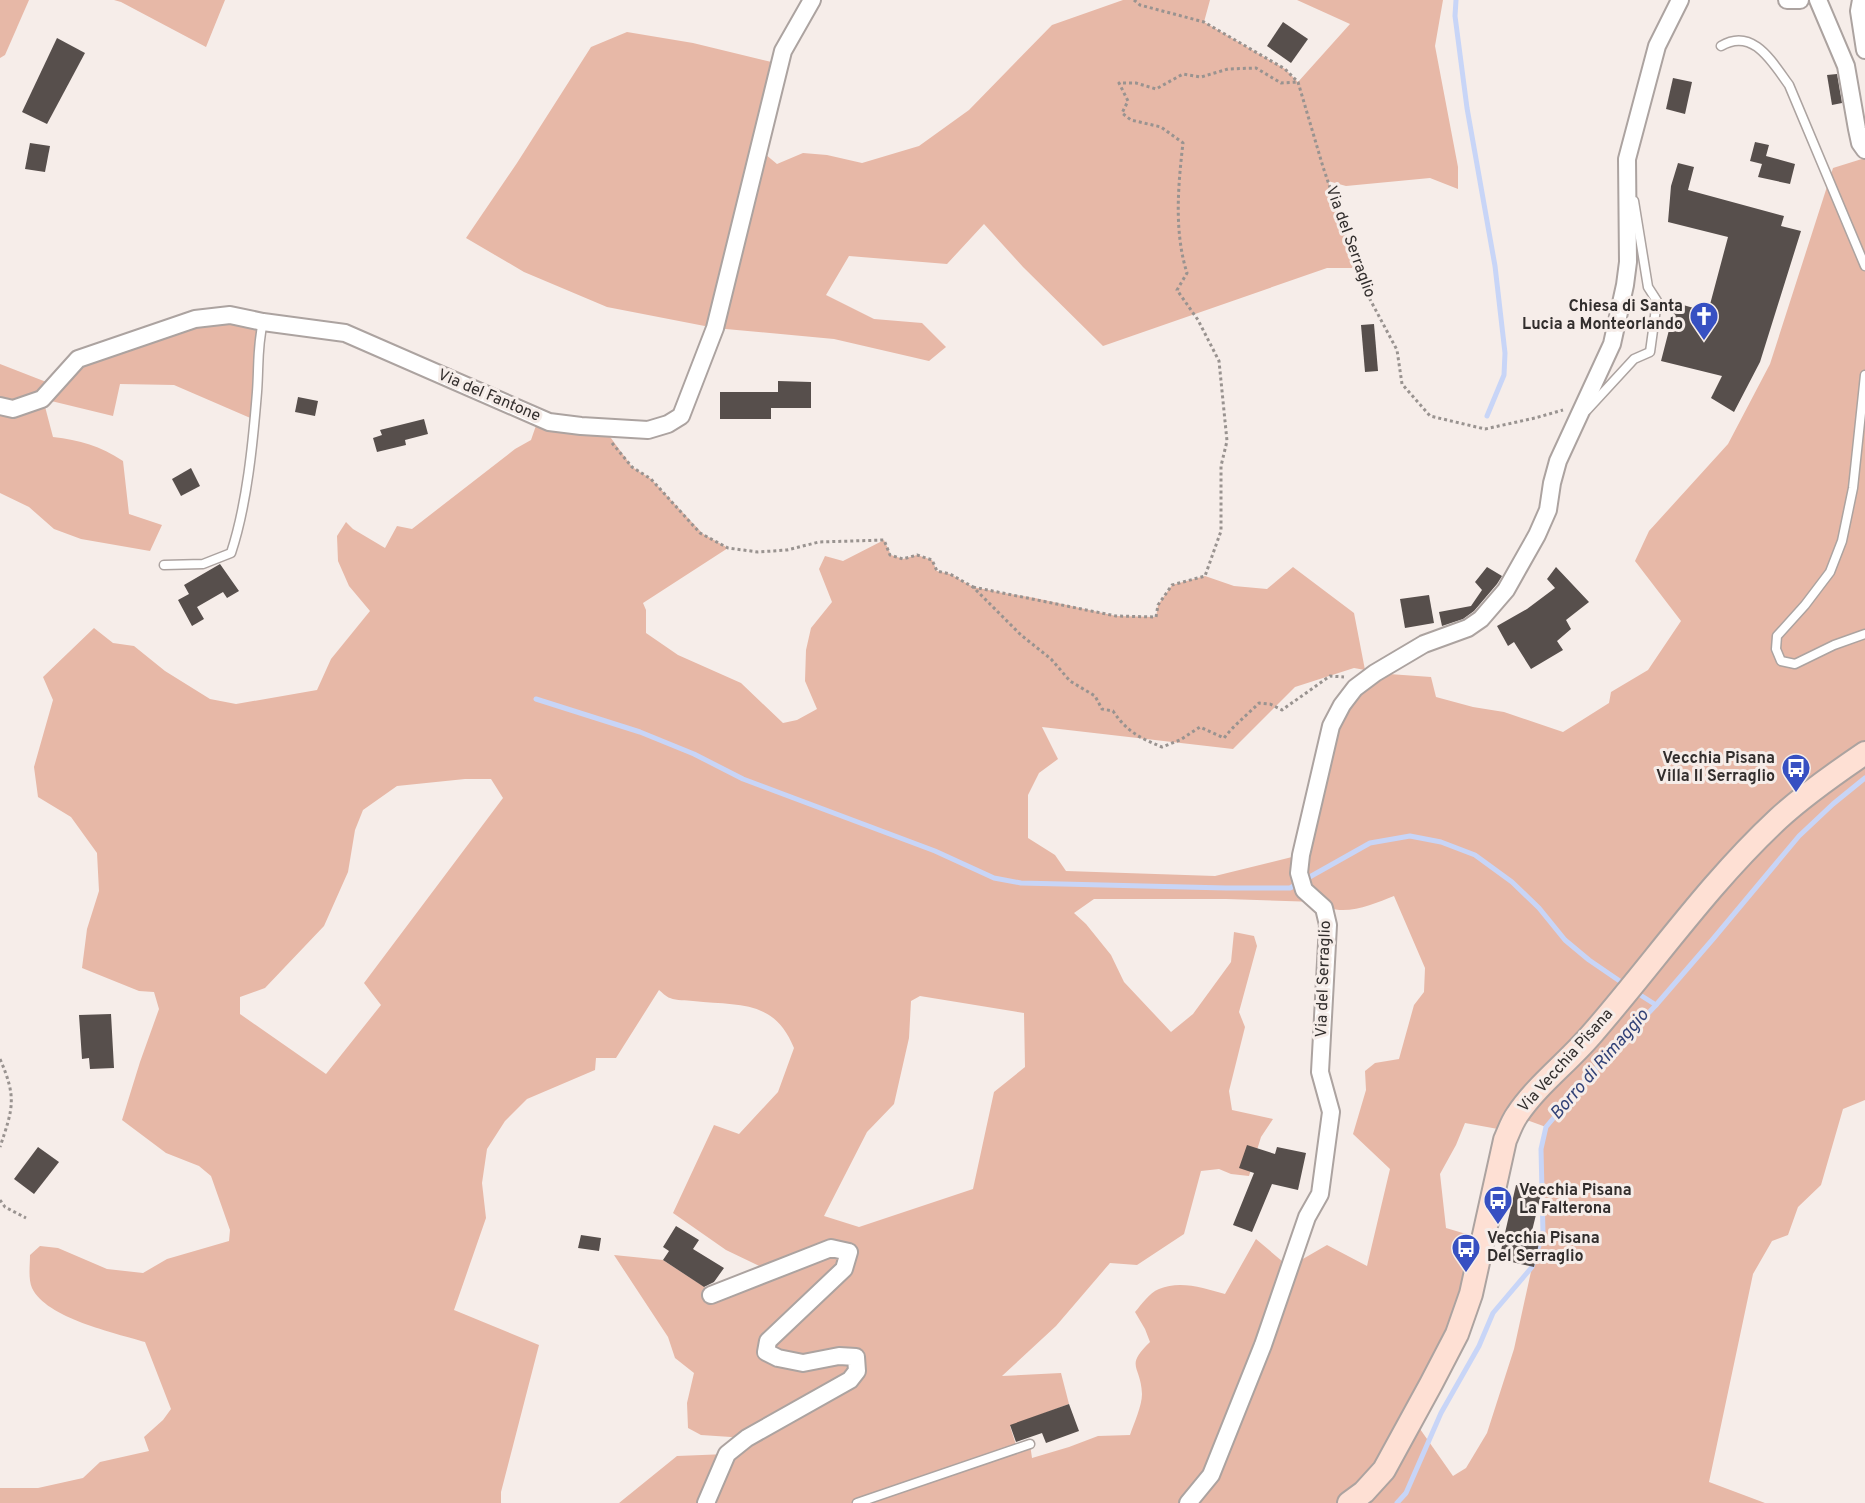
<svg xmlns="http://www.w3.org/2000/svg" width="1865" height="1503" font-family="Overpass,sans-serif">
<style>
.green{fill:#e7b8a7;fill-rule:evenodd}
.lines{fill:none;stroke-linecap:round;stroke-linejoin:round}
.stream{stroke:#c8d5f7;stroke-width:5}
.building{fill:#574f4c}
.lane-casing{stroke:#aca3a0;stroke-width:11}
.street-casing{stroke:#aca3a0;stroke-width:20}
.secondary-casing{stroke:#aca3a0;stroke-width:26}
.path{stroke:#999390;stroke-width:3;stroke-dasharray:3 3;stroke-linecap:butt}
.lane{stroke:#fff;stroke-width:8}
.street{stroke:#fff;stroke-width:16}
.secondary{stroke:#fee0d4;stroke-width:22}
.labels{text-anchor:middle;dominant-baseline:central;stroke-width:6;stroke-linejoin:round;paint-order:stroke}
.street-label{font-size:16px;fill:#322e2d;stroke:#f6ede9}
.poi-label{font-size:16px;font-weight:bold;fill:#322e2d;stroke:#f6ede9;text-anchor:end}
.water-label{font-size:18px;font-style:italic;fill:#324277;stroke:#f6ede9}
</style>
<rect width="100%" height="100%" fill="#f6ede9"/>
<g class="green">
<polygon points="0,0 29,0 5,55 0,58"/>
<polygon points="114,0 225,0 206,47 121,2"/>
<polygon points="1123,0 1210,0 1204,22 1285,69 1298,82 1350,24 1297,0 1443,0 1435,46 1458,167 1458,189 1430,178 1346,186 1328,181 1358,268 1327,268 1103,346 1023,267 984,224 947,264 849,256 826,295 874,319 922,323 946,347 929,361 834,339 715,328 607,307 524,272 466,238 517,163 591,47 627,32 693,43 780,64 759,149 777,164 803,153 827,155 862,163 919,146 969,110 1052,25"/>
<path d="M1865 158V1100L1843 1109 1821 1185 1798 1207 1788 1235 1772 1241 1753 1274 1709 1482 1765 1503H619L677 1456 727 1454 746 1438 701 1435 688 1428 687 1403 694 1373 675 1358 668 1337 614 1255 663 1260 709 1290 770 1271 726 1250 673 1213 714 1125 739 1134 778 1092 794 1048C774 999 739 1006 693 1001 686 1000 677 1001 670 998 666 997 662 992 659 990L616 1058H596L595 1070 527 1099 505 1121 487 1149 482 1183 486 1218 454 1310 539 1345 501 1492V1503H0V1488H38L83 1478 100 1462 149 1451 144 1437 163 1420 171 1409 145 1342C115 1333 46 1318 32 1288 28 1279 30 1265 30 1255L40 1246 58 1248 107 1269 143 1273 167 1259 229 1241 230 1230 211 1176 199 1166 166 1153 122 1120 140 1062 159 1009 154 992 139 991 82 968 87 929 99 891 97 853 71 817 38 797 34 767 53 700 43 677 94 628 113 643 134 646 165 671 210 699 236 704 317 690 331 659 370 611 349 586 338 561 337 536 346 522 353 529 385 548 397 526 412 529 515 449 531 440 539 417 603 427 632 467 651 479 703 534 728 548 643 603 646 610V633L678 655 741 683 783 723 797 720 817 709 805 681 806 650 811 628 832 602 819 569 825 556 843 561 884 540 891 555 903 559 917 555 932 560 937 571 950 574 973 587 1003 593 1035 598 1116 616 1156 617 1158 605 1172 585 1205 576 1234 586 1267 589 1293 567 1354 613 1365 670 1354 668 1295 687 1233 749 1042 727 1058 759 1039 773 1028 795V838L1055 855 1066 871 1215 876 1300 855 1331 726 1375 673 1431 677 1436 697 1473 707 1504 712 1563 732 1609 703 1611 692 1648 670 1681 621 1635 561 1649 531 1728 444 1770 364 1833 168ZM465 779H491L503 798 364 983 381 1005 326 1074 240 1014V997L265 988 324 926 348 872 355 830 363 810 397 786ZM1394 896 1425 968 1424 992 1414 1005 1399 1059 1375 1063 1365 1071 1366 1090 1353 1134 1390 1169 1367 1266 1327 1245 1289 1267 1256 1239 1225 1294C1204 1288 1180 1280 1159 1289 1149 1293 1141 1305 1135 1312L1145 1329 1150 1342C1124 1367 1141 1365 1142 1394 1142 1406 1134 1423 1130 1435L1098 1436 1069 1447 1032 1458 1030 1444 1017 1448 1010 1426 1069 1404 1061 1373 1002 1376 1056 1326 1110 1263 1137 1265 1184 1234 1201 1171 1219 1169 1231 1174 1249 1176 1261 1137 1273 1119 1232 1110 1229 1091 1245 1027 1239 1012 1257 946 1254 936 1234 932 1231 962 1193 1014 1171 1032 1124 982 1111 955 1086 924 1074 913 1094 899H1226L1317 902C1340 919 1371 905 1394 896ZM920 996 1024 1013 1025 1067 994 1092 973 1189 859 1227 824 1216 867 1132 894 1104 909 1038 911 1001ZM1516 1116 1546 1127 1541 1149 1543 1233 1532 1267 1514 1349 1487 1433 1466 1468 1453 1476 1413 1419 1483 1239 1446 1228 1440 1174 1456 1145 1465 1123 1509 1131Z"/>
<path d="M195 319 263 322 255 420 174 385 120 384 113 416 43 399 53 437C80 440 100 446 123 461L129 514 162 525 150 551 81 539 54 529 29 507 0 493V364L54 385 78 359Z"/>
</g>
<g class="lines">
<g class="stream">
<polyline points="1456,0 1455,16 1467,108 1495,266 1505,353 1504,375 1487,416"/>
<polyline points="536,699 640,732 694,754 743,779 935,851 994,878 1021,883 1226,888 1290,888 1370,843 1410,836 1441,842 1475,855 1512,882 1539,908 1565,940 1589,960 1627,986"/>
<polyline points="1634,991 1656,1005"/>
<polyline points="1397,1503 1406,1493 1441,1413 1479,1346 1493,1313 1532,1267 1543,1233 1541,1149 1546,1127 1588,1077 1656,1005 1713,939 1799,836 1833,804 1865,778"/>
</g>
</g>
<g class="building">
<polygon points="1283,22 1308,39 1291,63 1267,46"/>
<polygon points="57,38 85,53 47,124 22,112"/>
<polygon points="1837,74 1842,103 1832,105 1827,75"/>
<polygon points="1673,78 1692,82 1685,114 1666,109"/>
<polygon points="1755,142 1769,145 1766,156 1795,164 1790,184 1758,177 1762,164 1750,161"/>
<polygon points="30,143 50,146 45,172 25,169"/>
<polygon points="1678,163 1694,167 1688,190 1784,216 1781,226 1801,231 1760,362 1734,412 1711,398 1722,376 1661,361 1676,303 1708,312 1728,237 1668,222 1671,186"/>
<polygon points="1374,324 1378,371 1365,372 1361,325"/>
<polygon points="778,381 811,382 811,408 771,408 771,419 720,419 720,392 778,392"/>
<polygon points="298,397 318,401 315,416 295,412"/>
<polygon points="424,419 428,434 405,440 406,445 377,452 373,438 382,435 380,430"/>
<polygon points="191,468 200,486 181,496 172,479"/>
<polygon points="220,564 239,591 227,598 223,592 197,607 204,619 192,626 178,600 189,594 184,585"/>
<polygon points="1487,567 1502,576 1497,584 1474,611 1463,619 1442,626 1439,612 1471,606 1482,590 1475,582"/>
<polygon points="1556,567 1589,602 1566,620 1571,629 1557,641 1563,650 1531,669 1514,642 1508,646 1497,626 1527,609 1555,588 1547,579"/>
<polygon points="1429,595 1434,623 1405,628 1400,599"/>
<polygon points="111,1014 114,1068 90,1069 89,1058 82,1059 79,1015"/>
<polygon points="1247,1145 1275,1154 1277,1147 1306,1153 1298,1190 1272,1184 1252,1232 1233,1225 1254,1173 1239,1168"/>
<polygon points="38,1147 59,1162 34,1194 14,1179"/>
<polygon points="1516,1185 1542,1190 1532,1231 1541,1233 1534,1267 1499,1259"/>
<polygon points="676,1226 699,1240 693,1249 724,1268 714,1282 704,1287 663,1260 669,1251 663,1247"/>
<polygon points="581,1235 601,1238 599,1251 578,1248"/>
<polygon points="1069,1404 1079,1431 1046,1443 1042,1433 1016,1442 1010,1425"/>
</g>
<g class="lines">
<g class="lane-casing">
<g id="lane">
<path d="M1721 46C1753 27 1772 62 1789 85L1865 266"/>
<polyline points="1865,375 1853,488 1842,541 1830,572 1805,605 1777,636 1776,649 1781,661 1795,664 1834,645 1865,634"/>
<polyline points="1587,410 1634,359 1650,352 1657,301 1648,287 1634,201"/>
<path d="M164 565 203 564 231 553C247 505 253 442 257 392 259 366 257 347 263 322"/>
<polyline points="857,1503 1030,1444"/>
</g>
</g>
<g class="street-casing">
<g id="street">
<polyline points="1787,0 1800,0"/>
<polyline points="1818,0 1846,66 1857,129 1860,143 1865,150"/>
<polyline points="1861,0 1859,11 1865,50"/>
<polyline points="0,406 13,409 42,399 78,359 195,319 230,315 263,322 345,333 549,422 581,426 648,430 668,424 681,416 715,328 783,51 812,0"/>
<polyline points="706,1503 727,1454 747,1438 850,1380 857,1371 856,1357 839,1356 803,1363 778,1358 766,1352 768,1341 844,1269 849,1252 831,1248 711,1295"/>
<polyline points="1188,1503 1211,1475 1263,1345 1307,1217 1320,1194 1331,1112 1320,1072 1328,925 1324,908 1304,890 1299,873 1301,855 1331,726 1342,705 1355,688 1375,673 1424,644 1468,628 1481,619 1506,590 1537,535 1548,510 1552,483 1558,461 1612,344 1625,285 1628,262 1627,159 1657,46 1680,0"/>
</g>
</g>
<g class="secondary-casing">
<path id="secondary" d="M1349 1503 1364 1492 1384 1470 1431 1384 1457 1334 1471 1294 1505 1140C1509 1131 1512 1122 1517 1115 1537 1085 1567 1063 1591 1035 1653 964 1708 884 1778 819 1803 796 1837 772 1865 753"/>
</g>
<g class="path">
<polyline points="1134,0 1140,5 1204,22 1285,69 1298,82 1323,167 1365,290 1397,350 1402,384 1430,416 1485,429 1535,418 1563,410"/>
<path d="M612 443 632 467 651 479 700 533 728 548 758 552 787 550 819 542 884 540 890 555 903 559 917 555 932 560 937 571 950 574 973 587 1021 635 1051 659 1070 681 1095 696 1102 709 1113 711C1127 732 1140 738 1162 747L1180 740 1200 727 1224 738C1234 725 1247 715 1259 703L1270 704 1282 710 1330 676 1344 677"/>
<path d="M973 587 1116 616 1156 617 1158 605 1172 585 1205 576 1221 531V466L1227 441 1219 361 1198 320 1177 290 1187 273C1174 232 1178 186 1183 143L1161 127 1131 120 1122 113 1128 101 1119 83H1136L1156 89 1183 74 1201 77 1228 69 1256 68 1281 83 1298 82"/>
<path d="M0 1059C17 1098 13 1108 0 1147"/>
<polyline points="0,1200 5,1207 26,1218"/>
</g>
<use href="#lane" class="lane"/>
<use href="#street" class="street"/>
<use href="#secondary" class="secondary"/>
</g>
<defs>
<g id="church-pin" transform="scale(1.5)"><path d="M0 17L-7.5 6A9.5 9.5 0 1 1 7.5 6Z" fill="#3750c2" stroke="#f6ede9"/><path d="M-1.2-6h2.4v3.5h3.3v2.4h-3.3V6h-2.4V-.1h-3.3v-2.4h3.3Z" fill="#fff"/></g>
<g id="bus-pin" transform="scale(1.5)"><path d="M0 17L-7.5 6A9.5 9.5 0 1 1 7.5 6Z" fill="#3750c2" stroke="#f6ede9"/><path d="M-5-6H5V4H4V6H2V4H-2V6H-4V4H-5ZM-3.5-4V0h7V-4ZM-3.5 1.2v1.5H-2V1.2ZM2 1.2v1.5H3.5V1.2Z" fill="#fff"/></g>
</defs>
<g fill-rule="evenodd">
<use href="#church-pin" x="1704" y="316"/>
<use href="#bus-pin" x="1796" y="768"/>
<use href="#bus-pin" x="1498" y="1200"/>
<use href="#bus-pin" x="1466" y="1248"/>
</g>
<g class="labels">
<g class="street-label">
<text transform="translate(1350 242) rotate(70)">Via del Serraglio</text>
<text transform="translate(489 396) rotate(23)">Via del Fantone</text>
<text transform="translate(1324 979) rotate(-88)">Via del Serraglio</text>
<text transform="translate(1566 1061) rotate(-48)">Via Vecchia Pisana</text>
</g>
<g class="poi-label">
<text x="1683" y="307">Chiesa di Santa<tspan x="1683" dy="18">Lucia a Monteorlando</tspan></text>
<text x="1775" y="759">Vecchia Pisana<tspan x="1775" dy="18">Villa Il Serraglio</tspan></text>
<text x="1519" y="1191" text-anchor="start">Vecchia Pisana<tspan x="1519" dy="18">La Falterona</tspan></text>
<text x="1487" y="1239" text-anchor="start">Vecchia Pisana<tspan x="1487" dy="18">Del Serraglio</tspan></text>
</g>
<g class="water-label">
<text transform="translate(1600 1065) rotate(-49)">Borro di Rimaggio</text>
</g>
</g>
</svg>
